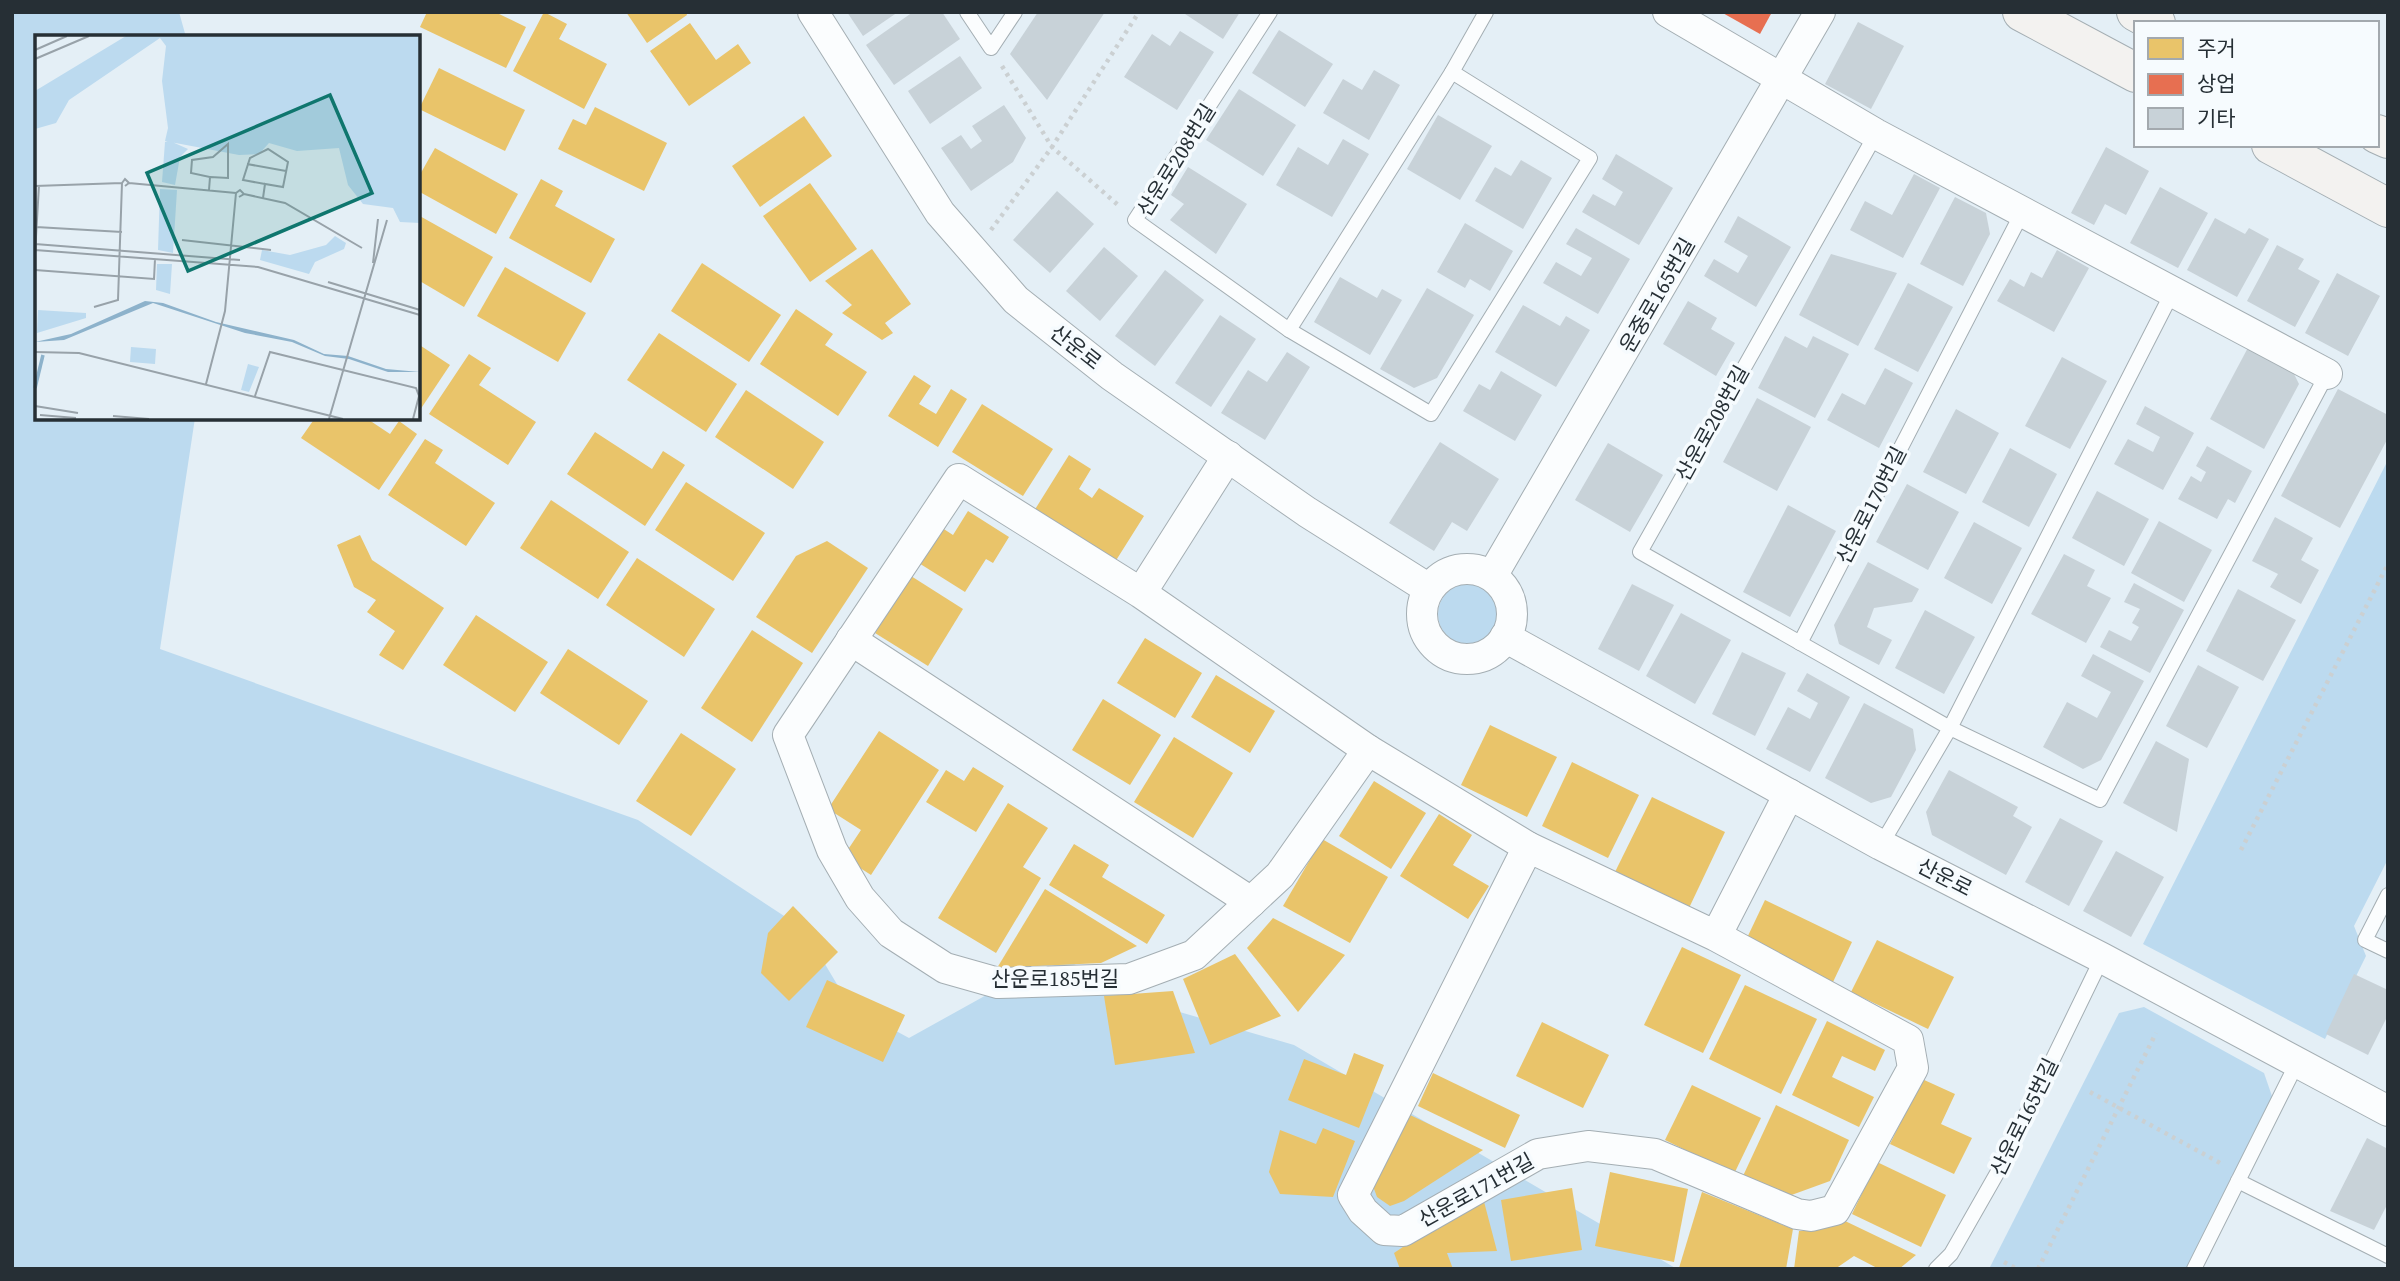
<svg xmlns="http://www.w3.org/2000/svg" width="2400" height="1281" font-family="'Source Serif 4','Noto Sans KR',serif">
<style>
.green{fill:#bcdaef}
.homes{fill:#e9c46a}
.shops{fill:#e76f51}
.building{fill:#c8d2d8}
.lines{fill:none;stroke-linecap:round;stroke-linejoin:round}
.lane-casing{stroke:#a4aeb3;stroke-width:16}
.street-casing{stroke:#a4aeb3;stroke-width:32}
.secondary-casing{stroke:#a4aeb3;stroke-width:40}
.path{stroke:#cbd0d2;stroke-width:4.5;stroke-dasharray:3.5 5;stroke-linecap:butt}
.lane{stroke:#fbfdfe;stroke-width:14}
.street{stroke:#fbfdfe;stroke-width:30}
.secondary{stroke:#f3f2f0;stroke-width:38}
.labels{text-anchor:middle;dominant-baseline:central;stroke-width:7;stroke-linejoin:round;paint-order:stroke}
.street-label{font-size:21px;fill:#262f35;stroke:#f6fbfe}
.inset-river{fill:none;stroke:#8db2cb;stroke-width:3.5}
.inset-road{fill:none;stroke:#98a2a9;stroke-width:2}
.view{fill:#0f766e;fill-opacity:0.15;stroke:#0f766e;stroke-width:3.5}
.inset-edge{fill:none;stroke:#262f35;stroke-width:3.5}
</style>
<rect width="100%" height="100%" fill="#e4eff6"/>
<g class="green">
<polygon points="12,12 179,12 186,37 37,37 37,418 195,418 160,649 638,820 804,929 850,1006 909,1038 999,988 1067,960 1138,1000 1294,1045 1677,1269 12,1269"/>
<polygon points="2388,460 2388,859 2354,926 2366,956 2325,1039 2143,944"/>
<circle cx="1468" cy="614" r="30"/>
<polygon points="2144,1007 2264,1073 2274,1102 2188,1269 1989,1269 2119,1013"/>
</g>
<g class="homes">
<polygon points="427,12 495,12 526,27 506,68 420,27"/>
<polygon points="544,12 567,24 559,39 607,64 584,109 513,71"/>
<polygon points="626,12 686,12 687,15 647,43"/>
<polygon points="690,23 716,60 738,44 751,63 689,106 650,51"/>
<polygon points="439,68 525,110 505,151 419,109"/>
<polygon points="595,107 667,143 644,191 558,149 573,119 586,125"/>
<polygon points="804,116 832,156 760,207 732,166"/>
<polygon points="435,148 518,194 496,234 418,191 418,178"/>
<polygon points="541,179 563,191 555,206 615,239 591,283 509,238"/>
<polygon points="810,183 857,249 810,282 763,216"/>
<polygon points="418,215 493,257 464,307 418,280"/>
<polygon points="872,249 911,304 885,323 893,333 882,340 842,313 852,305 825,281"/>
<polygon points="702,263 781,315 749,362 671,311"/>
<polygon points="505,267 586,313 558,362 477,316"/>
<polygon points="796,309 833,334 825,345 867,372 838,416 760,364"/>
<polygon points="659,333 737,384 706,432 627,380"/>
<polygon points="418,344 450,365 418,413"/>
<polygon points="469,354 491,368 479,385 536,422 508,465 429,414"/>
<polygon points="914,375 931,386 919,404 936,414 951,389 967,399 938,447 888,416"/>
<polygon points="746,390 824,442 793,489 715,437"/>
<polygon points="982,404 1053,449 1023,496 952,452"/>
<polygon points="315,418 366,418 390,434 399,421 417,434 379,490 301,438"/>
<polygon points="595,432 652,469 663,451 685,465 645,526 567,474"/>
<polygon points="425,439 443,450 435,463 495,503 466,546 388,495"/>
<polygon points="1069,455 1091,469 1079,489 1092,498 1099,488 1144,516 1115,562 1034,511"/>
<polygon points="686,482 765,533 733,581 655,530"/>
<polygon points="551,500 629,552 598,599 520,548"/>
<polygon points="968,511 1009,537 993,563 986,559 965,592 914,560 936,524 953,535"/>
<polygon points="360,535 372,560 444,608 403,670 379,655 395,631 367,612 376,600 354,587 337,545"/>
<polygon points="827,541 868,568 812,653 756,617 796,556"/>
<polygon points="637,558 715,609 684,657 606,605"/>
<polygon points="911,576 963,609 928,666 875,633"/>
<polygon points="476,615 548,662 515,712 443,665"/>
<polygon points="752,630 803,663 752,742 701,708"/>
<polygon points="1145,638 1202,673 1175,718 1117,683"/>
<polygon points="568,649 648,701 619,745 540,693"/>
<polygon points="1216,675 1275,711 1250,753 1191,717"/>
<polygon points="1103,699 1161,735 1130,785 1072,750"/>
<polygon points="1490,725 1557,757 1527,817 1461,785"/>
<polygon points="879,731 939,770 871,875 843,857 861,830 828,809"/>
<polygon points="681,733 736,769 691,836 636,801"/>
<polygon points="1174,737 1233,773 1193,838 1134,802"/>
<polygon points="1572,762 1639,795 1608,858 1542,826"/>
<polygon points="973,767 1004,786 976,832 926,802 946,770 964,781"/>
<polygon points="1374,781 1426,813 1391,869 1339,836"/>
<polygon points="1652,797 1725,832 1689,908 1615,872"/>
<polygon points="1008,803 1048,828 1023,867 1041,878 996,953 938,918"/>
<polygon points="1439,814 1472,835 1453,865 1489,886 1468,919 1400,876"/>
<polygon points="1322,839 1388,877 1350,943 1283,906"/>
<polygon points="1074,844 1109,865 1102,877 1165,915 1147,944 1049,885"/>
<polygon points="1045,889 1137,946 1101,963 997,968"/>
<polygon points="1765,900 1852,942 1833,982 1746,940"/>
<polygon points="793,906 838,952 789,1001 761,973 768,933"/>
<polygon points="1273,918 1345,955 1298,1012 1247,948"/>
<polygon points="1877,940 1954,977 1928,1029 1851,992"/>
<polygon points="1682,947 1741,975 1703,1053 1644,1025"/>
<polygon points="1235,954 1281,1016 1210,1045 1183,979"/>
<polygon points="827,980 905,1015 883,1062 806,1027"/>
<polygon points="1745,985 1817,1019 1781,1094 1709,1059"/>
<polygon points="1173,991 1195,1053 1115,1065 1104,996"/>
<polygon points="1827,1021 1885,1050 1875,1071 1842,1056 1832,1077 1874,1097 1859,1127 1792,1095"/>
<polygon points="1542,1022 1609,1055 1583,1108 1516,1076"/>
<polygon points="1354,1053 1384,1065 1359,1128 1288,1100 1304,1059 1346,1075"/>
<polygon points="1433,1073 1520,1115 1505,1148 1418,1106"/>
<polygon points="1922,1079 1955,1094 1941,1124 1972,1138 1954,1174 1890,1144"/>
<polygon points="1692,1085 1761,1118 1734,1174 1665,1140"/>
<polygon points="1776,1105 1849,1140 1830,1181 1786,1197 1743,1176"/>
<polygon points="1408,1114 1483,1150 1404,1201 1390,1206 1377,1197 1373,1186"/>
<polygon points="1323,1128 1355,1141 1333,1197 1280,1194 1269,1172 1280,1130 1316,1144"/>
<polygon points="1877,1162 1946,1195 1921,1247 1852,1214"/>
<polygon points="1610,1172 1688,1189 1674,1262 1595,1246"/>
<polygon points="1572,1188 1582,1250 1511,1261 1501,1200"/>
<polygon points="1702,1192 1793,1229 1786,1269 1679,1268"/>
<polygon points="1482,1194 1497,1251 1447,1253 1453,1269 1400,1269 1394,1253"/>
<polygon points="1843,1220 1916,1255 1899,1269 1879,1269 1854,1256 1835,1269 1794,1269 1799,1231 1817,1230"/>
</g>
<polygon class="shops" points="1721,12 1772,12 1760,34"/>
<g class="building">
<polygon points="847,12 898,12 863,36"/>
<polygon points="913,12 942,12 960,39 894,85 866,45"/>
<polygon points="1038,12 1105,12 1047,100 1010,54"/>
<polygon points="1182,12 1240,12 1223,39"/>
<polygon points="1858,22 1904,46 1871,109 1825,84"/>
<polygon points="1279,30 1333,64 1305,107 1252,73"/>
<polygon points="1180,31 1214,52 1177,110 1124,77 1152,34 1170,46"/>
<polygon points="960,56 982,88 930,124 908,91"/>
<polygon points="1374,70 1400,85 1369,140 1323,113 1343,79 1362,90"/>
<polygon points="1239,89 1296,125 1263,176 1206,140"/>
<polygon points="1004,105 1026,138 1013,162 971,191 941,148 961,135 971,149 982,141 972,126"/>
<polygon points="1438,115 1492,146 1460,200 1407,169"/>
<polygon points="1343,139 1369,154 1332,217 1276,185 1298,147 1328,165"/>
<polygon points="2106,147 2149,171 2126,215 2105,204 2094,225 2071,213"/>
<polygon points="1616,154 1673,188 1639,245 1582,212 1593,194 1615,206 1623,192 1602,179"/>
<polygon points="1521,160 1552,178 1523,229 1475,201 1495,167 1511,176"/>
<polygon points="1188,167 1247,204 1216,254 1170,220 1184,204 1171,195"/>
<polygon points="1914,174 1940,188 1903,258 1850,230 1865,201 1892,215"/>
<polygon points="2160,187 2208,213 2178,268 2130,243"/>
<polygon points="1057,191 1094,224 1050,273 1013,240"/>
<polygon points="1955,197 1986,213 1990,234 1963,286 1920,264"/>
<polygon points="1738,216 1791,247 1756,307 1704,276 1714,259 1738,273 1748,256 1724,242"/>
<polygon points="2215,218 2245,234 2249,228 2269,239 2237,297 2187,270"/>
<polygon points="1465,223 1513,251 1490,291 1470,279 1465,288 1437,272"/>
<polygon points="1576,228 1630,259 1598,314 1543,283 1556,262 1581,276 1592,258 1566,244"/>
<polygon points="2277,245 2304,259 2298,269 2320,281 2295,327 2247,301"/>
<polygon points="1104,247 1138,276 1100,321 1066,291"/>
<polygon points="2057,250 2089,268 2054,332 1997,301 2010,279 2024,287 2031,272 2042,278"/>
<polygon points="1831,254 1897,273 1858,346 1799,315"/>
<polygon points="1165,270 1204,300 1155,366 1115,336"/>
<polygon points="2337,273 2380,296 2348,356 2305,333"/>
<polygon points="1340,277 1377,298 1382,289 1402,300 1370,355 1314,322"/>
<polygon points="1908,283 1953,307 1918,372 1874,349"/>
<polygon points="1427,288 1474,315 1437,378 1414,388 1380,369"/>
<polygon points="1688,301 1717,318 1711,329 1735,343 1716,376 1663,344"/>
<polygon points="1523,305 1560,326 1566,316 1590,330 1556,387 1495,352"/>
<polygon points="1220,315 1256,339 1211,407 1175,383"/>
<polygon points="1785,336 1807,348 1813,336 1849,354 1815,418 1758,388"/>
<polygon points="2251,342 2288,362 2299,384 2264,449 2210,419"/>
<polygon points="1287,352 1310,367 1265,440 1221,413 1248,370 1267,382"/>
<polygon points="2062,357 2107,381 2070,449 2025,426"/>
<polygon points="1885,368 1913,383 1879,448 1827,420 1842,393 1865,405"/>
<polygon points="1501,371 1542,395 1515,441 1463,411 1479,384 1490,390"/>
<polygon points="2338,389 2388,415 2388,438 2340,528 2281,496"/>
<polygon points="1757,398 1811,427 1777,491 1723,462"/>
<polygon points="2145,406 2194,433 2163,490 2114,464 2128,439 2153,452 2160,437 2136,424"/>
<polygon points="1956,409 1999,433 1966,494 1923,472"/>
<polygon points="1440,442 1499,479 1467,531 1452,522 1434,551 1389,523"/>
<polygon points="1608,443 1663,475 1630,532 1575,500"/>
<polygon points="2207,446 2252,471 2235,503 2228,499 2217,519 2178,499 2191,476 2201,482 2206,472 2196,466"/>
<polygon points="2010,448 2057,474 2029,527 1982,502"/>
<polygon points="1907,484 1959,512 1928,570 1876,542"/>
<polygon points="2097,491 2149,519 2124,566 2072,538"/>
<polygon points="1788,505 1836,531 1790,617 1743,592"/>
<polygon points="2275,517 2313,538 2301,560 2319,570 2301,604 2270,587 2278,574 2252,561"/>
<polygon points="2159,521 2212,550 2184,602 2131,573"/>
<polygon points="1974,522 2022,548 1992,604 1944,578"/>
<polygon points="2064,554 2095,570 2087,586 2111,598 2086,643 2031,614"/>
<polygon points="1868,562 1919,589 1912,602 1874,608 1867,627 1892,640 1879,665 1839,644 1834,625"/>
<polygon points="2134,583 2184,610 2150,673 2100,647 2109,630 2131,641 2139,627 2132,623 2140,609 2124,602"/>
<polygon points="1632,584 1674,605 1639,671 1598,649"/>
<polygon points="2238,589 2296,620 2263,681 2206,651"/>
<polygon points="1925,610 1975,637 1944,694 1895,668"/>
<polygon points="1681,613 1731,640 1695,704 1646,676"/>
<polygon points="1742,652 1786,673 1755,736 1712,714"/>
<polygon points="2093,654 2144,681 2101,760 2083,769 2043,747 2067,702 2097,718 2111,692 2081,676"/>
<polygon points="2198,665 2239,687 2207,748 2166,726"/>
<polygon points="1807,673 1850,697 1810,772 1766,749 1788,707 1810,719 1818,703 1797,691"/>
<polygon points="1864,703 1913,729 1916,750 1891,797 1871,803 1825,778"/>
<polygon points="2156,741 2189,759 2177,832 2123,803"/>
<polygon points="1949,770 2018,807 2013,816 2032,827 2006,875 1932,835 1926,812"/>
<polygon points="2060,818 2103,841 2069,906 2025,882"/>
<polygon points="2116,851 2164,877 2131,937 2083,911"/>
<polygon points="2354,974 2388,990 2388,1015 2368,1055 2326,1034"/>
<polygon points="2367,1138 2388,1149 2388,1203 2374,1230 2330,1211"/>
</g>
<g class="lines">
<g class="lane-casing">
<g id="lane">
<polyline points="967,12 991,48 1015,12"/>
<polyline points="1270,12 1135,220 1289,330 1431,414 1590,158 1452,72"/>
<polyline points="1876,134 1640,552 1950,728 2172,293"/>
<polyline points="1289,330 1452,72 1486,12"/>
<polyline points="1800,643 2022,213"/>
<polyline points="1881,845 1950,728 2100,800 2327,374"/>
<polyline points="2388,895 2365,940 2388,951"/>
<polyline points="2238,1181 2388,1256"/>
<polyline points="1936,1269 1951,1254 2000,1168 2102,958"/>
<polyline points="2194,1269 2297,1063"/>
</g>
</g>
<g class="street-casing">
<g id="street">
<polyline points="813,12 940,213 1016,300 1112,376 1307,512 1429,589"/>
<polyline points="1668,12 1876,134 2327,374"/>
<circle cx="1467" cy="614" r="45"/>
<polyline points="1492,576 1820,12"/>
<polyline points="1141,593 1368,750 1280,875 1194,955 1129,979 998,983 945,968 891,933 860,898 832,850 788,735 959,479 1141,593 1228,456"/>
<polyline points="1505,637 1881,845 2102,958 2388,1111"/>
<polyline points="851,640 1251,902"/>
<polyline points="1368,750 1528,847"/>
<polyline points="1716,936 1528,847 1353,1195 1363,1211 1384,1230 1403,1231 1538,1154 1588,1146 1655,1154 1797,1214 1811,1216 1835,1210 1913,1068 1908,1040 1716,936 1789,794"/>
</g>
</g>
<g class="secondary-casing">
<g id="secondary">
<polyline points="2022,12 2136,73"/>
<polyline points="2136,12 2156,23"/>
<polyline points="2377,134 2388,139"/>
<polyline points="2271,145 2388,208"/>
</g>
</g>
<g class="path">
<polyline points="1002,66 1052,147 1118,205"/>
<polyline points="991,230 1052,147 1139,12"/>
<polyline points="2241,850 2388,564"/>
<polyline points="2090,1092 2222,1164"/>
<polyline points="2004,1262 2017,1269"/>
<polyline points="2038,1269 2156,1033"/>
</g>
<use href="#lane" class="lane"/>
<use href="#street" class="street"/>
<use href="#secondary" class="secondary"/>
</g>
<g class="labels">
<g class="street-label">
<text transform="translate(1176 160) rotate(-58)">산운로208번길</text>
<text transform="translate(1657 295) rotate(-60)">운중로165번길</text>
<text transform="translate(1076 347) rotate(38)">산운로</text>
<text transform="translate(1712 423) rotate(-61)">산운로208번길</text>
<text transform="translate(1871 505) rotate(-63)">산운로170번길</text>
<text transform="translate(1945 877) rotate(27)">산운로</text>
<text x="1055" y="978">산운로185번길</text>
<text transform="translate(2024 1117) rotate(-64)">산운로165번길</text>
<text transform="translate(1476 1190) rotate(-29)">산운로171번길</text>
</g>
</g>
<g transform="translate(35 35)">
<rect width="385" height="385" fill="#e4eff6"/>
<path d="M91 1H385V188L365 187 358 173 328 169 313 150 304 113 262 116 234 108 224 119 204 120 130 106 133 93 127 46 131 11 125 3 34 65 21 88 0 94V56ZM135 106 153 114 145 122 140 150 127 147 130 107ZM125 154 142 155 138 218 123 215ZM300 201 311 208 309 214 280 227 274 239 225 225 227 215 255 220 291 210ZM122 229H137L135 259 121 255ZM3 275 51 278V283L2 298ZM96 312 121 314 120 329 95 327ZM213 329 224 332 214 357 206 355Z" fill="#bcdaef"/>
<path d="M110 266 128 268 181 287 259 305 289 319 313 321 351 334 385 337H353L314 324 290 321 257 307 210 298 118 268 29 305 0 307 36 299Z" fill="#8db2cb"/>
<path class="inset-river" d="M0 353 8 320"/>
<path class="inset-road" d="M0 15 32 1M0 24 54 1M212 129 251 136M94 148 201 158M0 151 87 148M174 155 175 142 156 138 157 125 178 122 193 109V143L175 142M209 159 250 168 327 213M228 163 230 149 248 152 253 127 233 114 215 123 208 145 230 149M1 192 87 197M147 205 236 215M0 209 205 225M0 215 223 232 385 280M0 219 4 150M338 228 343 184M0 235 119 244 120 224M293 247 385 275M59 272 83 265 87 148 90 144 94 148 90 151M0 317 44 318 308 384M171 349 190 276 201 158 205 155 209 159 204 162M220 361 235 317 381 353 384 361 378 384M0 371 43 378M5 380 41 383M78 381 114 384M294 384 352 185"/>
<path class="view" d="M295 60 337 158 153 236 112 138Z"/>
<rect width="385" height="385" class="inset-edge"/>
</g>
<rect width="2400" height="1281" fill="none" stroke="#262f35" stroke-width="28"/>
<rect x="2134" y="21" width="245" height="126" fill="#f6fbfe" stroke="#a3a9ae" stroke-width="2"/>
<rect x="2148" y="38" width="35" height="21" fill="#e9c46a" stroke="#a3a9ae" stroke-width="2"/>
<text x="2197" y="56" font-size="21" fill="#262f35">주거</text>
<rect x="2148" y="74" width="35" height="21" fill="#e76f51" stroke="#a3a9ae" stroke-width="2"/>
<text x="2197" y="91" font-size="21" fill="#262f35">상업</text>
<rect x="2148" y="108" width="35" height="21" fill="#c8d2d8" stroke="#a3a9ae" stroke-width="2"/>
<text x="2197" y="126" font-size="21" fill="#262f35">기타</text>
</svg>
